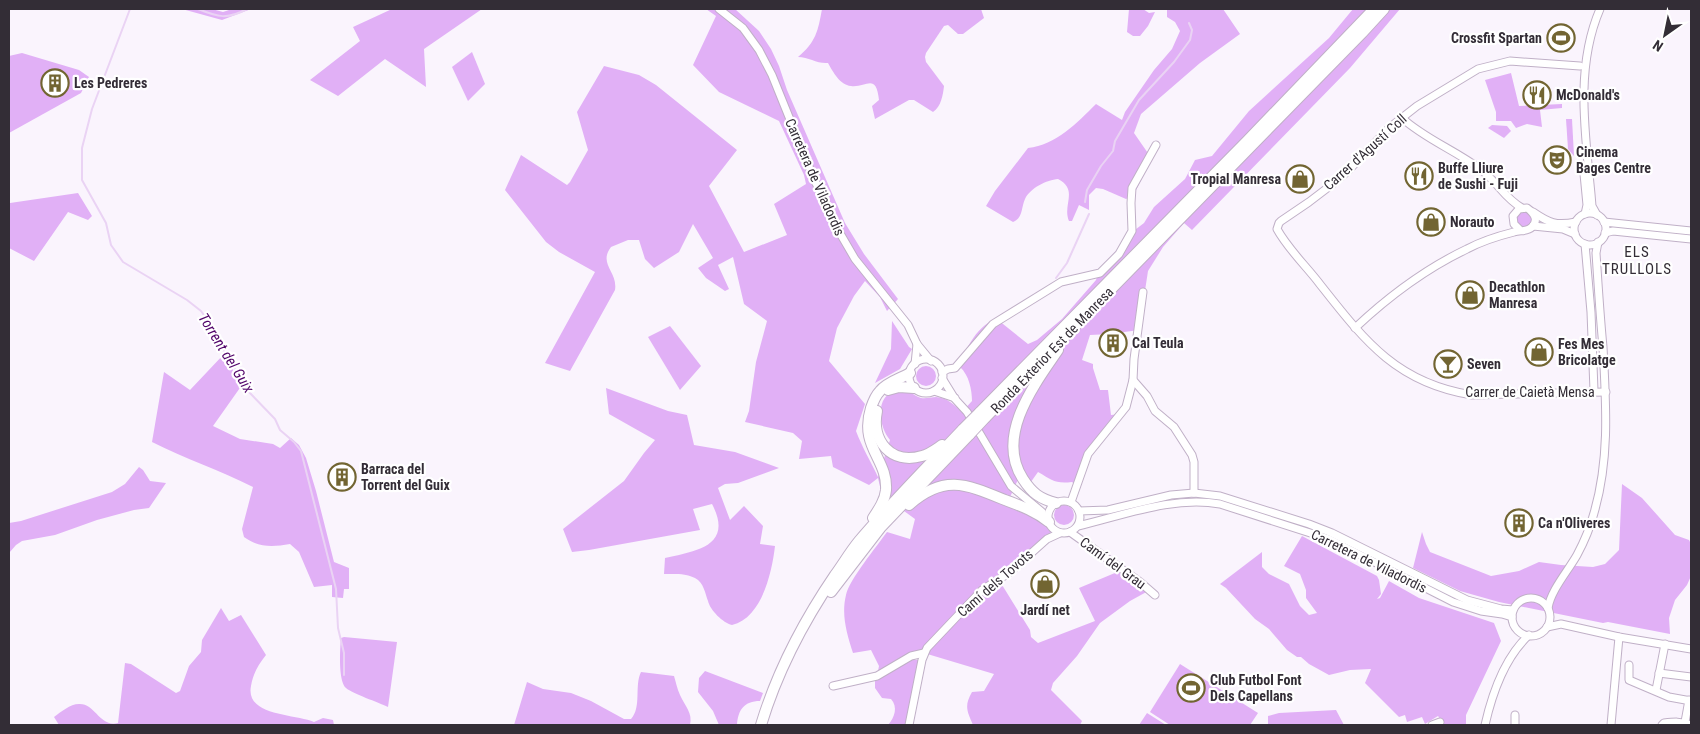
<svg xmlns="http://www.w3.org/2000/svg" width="1700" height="734" font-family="'Roboto Condensed',sans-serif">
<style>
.green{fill:#e1b0f6}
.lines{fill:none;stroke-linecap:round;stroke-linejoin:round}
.stream{stroke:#ead3f4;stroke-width:2}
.minor-casing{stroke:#c0b0c7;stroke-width:9}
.highway-casing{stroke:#c0b0c7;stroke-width:12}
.minor{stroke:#fff;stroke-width:7}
.highway{stroke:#fff;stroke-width:10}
.highway-bridge-casing{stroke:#c0b0c7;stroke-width:12;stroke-linecap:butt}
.highway-bridge{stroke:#fff;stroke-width:10}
.labels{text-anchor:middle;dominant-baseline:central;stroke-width:4.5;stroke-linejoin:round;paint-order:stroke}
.poi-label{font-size:14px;font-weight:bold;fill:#332d36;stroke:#fff;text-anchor:start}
.street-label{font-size:14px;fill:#332d36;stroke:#fff}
.neighbourhood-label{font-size:15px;letter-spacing:1px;fill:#332d36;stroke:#fff}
.water-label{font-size:15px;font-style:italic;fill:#52056a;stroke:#fff}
</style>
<rect width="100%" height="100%" fill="#faf4fd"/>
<g class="green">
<polygon points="182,9 212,9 223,12 232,9 251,9 222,20"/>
<polygon points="392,9 482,9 424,49 426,87 385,59 338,96 310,80 360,41 353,27"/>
<path d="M706 9H735L759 31 771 49 779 66 787 90 845 223 864 254 898 299 887 311 880 297 865 281 854 296 837 328 829 361 865 404 856 431C862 447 871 462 878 477L890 440C878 426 874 393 899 390 908 389 913 395 921 398 926 399 931 397 936 397 948 398 954 405 962 412L972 401C972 390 969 375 960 367 963 352 980 320 998 320L1028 344 1037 340 1062 319 1096 280 1100 268 1119 248 1127 236 1144 223 1154 207 1185 179 1195 160 1212 156 1249 111 1329 38 1353 9H1400L1350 68 1192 230 1184 223 1163 247 1148 271 1139 330 1110 334 1090 335 1082 360 1093 364V368L1100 390H1108L1111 415 1121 414 1092 449 1077 486 1072 482C1055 484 1052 480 1038 472L1028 486 1020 475 1006 506 1047 523 1051 532 1047 539 999 580 1030 630 1031 637 1038 643 1095 621 1079 588 1122 570 1150 590 1130 601 1100 623 1077 656 1053 683 1051 690 1082 721 1080 725H973C967 711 964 706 972 692L984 691 994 674 924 653 877 676 879 666 871 650 853 653C847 634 841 615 846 595 849 580 877 546 887 532L910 539 915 519 882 495 878 478 869 485 833 467 831 456 799 459 802 441 793 433 745 422 749 411 756 362 767 321 744 304 733 257 718 265 729 289 725 291 706 278 698 268 713 258 693 224 679 252 654 268 645 259 639 240H628L611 247C598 264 618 272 615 290L570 371 545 363 595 272 559 252 546 242 505 190 521 155 567 185 570 182 588 150 577 112 604 66 639 75 656 85 737 150 709 186 744 252 787 235 774 204 806 184 804 175 779 121 719 92 693 65 716 16Z"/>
<path d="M822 9H981L984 18 963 34H958L948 25 944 26 926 53 925 57 926 62 944 86C943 95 941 107 933 112L914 100H909L875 119 872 106 879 100C876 72 866 88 851 86 840 85 833 72 828 63 817 64 809 57 798 57 816 42 818 31 822 9Z"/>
<polygon points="1129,9 1143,9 1149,13 1155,12 1148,26 1140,36 1133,36 1127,32"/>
<path d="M1167 9H1223L1240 34 1200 63 1141 114 1134 133 1152 159 1133 196 1126 199 1103 189 1096 188 1089 195V210L1079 205 1072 221H1069C1062 205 1079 190 1058 179 1047 180 1030 188 1025 199 1021 208 1023 218 1013 222L986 206 995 191 1028 148C1056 145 1077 123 1096 104L1122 120 1125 112 1154 70 1172 49 1180 31 1175 22 1167 17Z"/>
<polygon points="472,52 485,84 468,101 452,67"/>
<polygon points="22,53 79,70 89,77 81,93 9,133 9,56"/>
<polygon points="1511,73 1519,106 1562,104 1562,108 1540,110 1542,127 1527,124 1516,128 1511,121 1496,121 1496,112 1485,80"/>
<polygon points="1566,119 1572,119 1574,156 1568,149"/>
<polygon points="1492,125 1507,126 1511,131 1504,138 1488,128"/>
<polygon points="78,193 92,216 88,220 68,212 34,261 9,248 9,201 10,203"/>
<circle cx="1524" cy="220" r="8"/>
<polygon points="892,321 909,347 912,349 900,369 875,383 891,349"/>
<polygon points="670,326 701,366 680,390 648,337"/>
<path d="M224 354 242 385 213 426 240 439 273 444 280 448 291 438 299 445 306 458 316 491 334 562 349 568V589H344L343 598 332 597V585L314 587 299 552 290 544C273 547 259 548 244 537L242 529 253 487C220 470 185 459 152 442L164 372 190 390Z"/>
<circle cx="926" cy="376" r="10"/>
<path d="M606 388 668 411 687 415 694 445 735 452 779 468 738 483 725 484 718 488 730 520 744 506 763 526 760 544 775 546C772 572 762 618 732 625 723 623 710 610 708 601 705 593 704 583 695 578 686 573 674 574 664 574L665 558C696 551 734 546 712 504L693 509 700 530 589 550 572 552 563 529 624 481 644 453 655 440 609 414Z"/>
<polygon points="139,467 143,470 150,481 166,483 149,508 134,510 97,520 55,535 22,541 16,545 9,553 9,523 21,521 112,492 125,484"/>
<polygon points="1622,484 1642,498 1675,535 1689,540 1691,544 1691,576 1687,585 1675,600 1669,618 1670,634 1608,622 1603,623 1499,602 1460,591 1413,568 1422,532 1426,544 1430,552 1491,576 1519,571 1539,562 1561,565 1593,567 1605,564 1619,550"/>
<circle cx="1064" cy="515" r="10"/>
<polygon points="1302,536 1377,576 1379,580 1381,594 1377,599 1380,598 1389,581 1419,598 1494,623 1501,641 1466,715 1466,725 1445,725 1438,716 1425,724 1422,717 1407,722 1405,715 1399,717 1365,683 1371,669 1350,670 1329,675 1309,664 1301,657 1297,657 1287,650 1269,629 1255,619 1226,588 1220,584 1262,552 1262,567 1269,574 1289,584 1300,606 1309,615 1317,613 1306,598 1306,590 1300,574 1284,566"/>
<path d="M221 608 229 621 241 615 266 655C258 665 253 674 251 686 245 716 295 714 314 722L323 718 333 720 334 725H59L54 717C61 712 70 704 79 704 95 703 100 728 118 723L125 663 131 664 176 693 180 691 189 666 201 652 202 640Z"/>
<path d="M344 637 397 642 388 707C378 702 353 694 346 688 338 681 340 649 341 638Z"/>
<path d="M912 660H919L909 725H888C895 717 898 707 891 699L882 698 875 688V680Z"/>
<polygon points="1180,664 1258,713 1250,725 1170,725 1150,712"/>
<path d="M705 671 763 693 760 701C744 701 738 710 737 725H719L713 711 698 692 699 678Z"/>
<path d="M641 672 674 676C676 682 677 689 680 695 685 706 693 713 690 725H514L527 682 543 689 571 693 591 701 624 719H631C642 707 634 686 641 672Z"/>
<polygon points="1336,710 1344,725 1268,725 1268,716 1279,713"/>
<polygon points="1147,713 1166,725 1139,725"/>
</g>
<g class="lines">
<g class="stream">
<polyline points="130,9 92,109 82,148 82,180 106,223 111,245 123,262 187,300 201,311 206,318 211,332 223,349 248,391 275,419 280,430 294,442 301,451 336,589 338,628 344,653 344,675"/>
<path d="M198 9C218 17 227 20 247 9"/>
<polyline points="1085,202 1087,190 1101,166 1113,151 1115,141 1139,100 1174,62 1190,40 1192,30 1189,23"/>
<polyline points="1056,278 1067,263 1089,214"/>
</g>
<g class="minor-casing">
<g id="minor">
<polyline points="719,9 743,28 759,50 772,75 814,179 841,235 855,259 908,325 917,344 931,361"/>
<path d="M1580 66 1510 61 1478 69 1417 106 1389 128 1348 171 1330 186 1309 202 1281 221 1279 223 1277 229C1288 249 1306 266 1319 283 1364 340 1396 383 1472 395L1606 392"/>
<path d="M1402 118C1425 139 1455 150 1480 169 1497 181 1504 198 1522 208"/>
<polyline points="1584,174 1587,205 1585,214"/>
<path d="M1533 212C1549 223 1556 226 1576 222"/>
<circle cx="1590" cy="229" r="16"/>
<path d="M1597 215 1592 206 1591 194C1585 132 1575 67 1600 9"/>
<polyline points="1604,222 1691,231"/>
<polyline points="1533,226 1563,229 1575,234"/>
<polyline points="1605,233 1613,231 1691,239"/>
<polyline points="1585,244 1591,312 1594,391"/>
<polyline points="1143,292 1134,359 1133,380 1147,396 1155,411 1174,427 1192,455 1194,462 1194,493"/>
<path d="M1355 328C1389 296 1425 269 1467 249 1482 241 1498 236 1514 232 1520 230 1527 232 1532 227 1539 220 1534 213 1527 208L1519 209 1513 216 1514 224 1520 230"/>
<circle cx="926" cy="376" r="17"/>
<polyline points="915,364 917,344"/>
<polyline points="942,372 948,369 955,368 993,324 1061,282 1100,273 1119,254 1132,231 1131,203 1132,188 1156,145"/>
<polyline points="942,378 955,399 967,412 1011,486 1042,512"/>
<polyline points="934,391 955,398"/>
<circle cx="1064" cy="517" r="16"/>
<polyline points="1071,502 1088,454 1126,407 1133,380"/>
<polyline points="1079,511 1108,510 1171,495 1194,493 1220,496 1309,524 1332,533 1467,600 1501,609 1513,610"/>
<path d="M1078 526C1125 515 1172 496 1220 504L1329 539 1453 602 1481 611 1502 614 1512 617"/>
<polyline points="1070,532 1140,582 1155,595"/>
<circle cx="1531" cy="617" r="19"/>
<path d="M1548 608C1551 590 1568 571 1577 555 1584 542 1590 528 1594 513 1610 458 1606 404 1603 347 1600 316 1598 284 1596 253L1598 242"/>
<polyline points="1547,627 1561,624 1619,637 1691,649"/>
<polyline points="1629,665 1629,680 1669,697 1691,701"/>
<polyline points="1659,673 1691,677"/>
<polyline points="833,686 877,676 911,656 924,653"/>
<polyline points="1656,690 1665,644"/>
<polyline points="1685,722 1689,700"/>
<polyline points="909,725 922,660 927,648 982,590 1009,573 1047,539 1060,533"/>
<polyline points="1432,725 1440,722"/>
<path d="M1485 725C1492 694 1505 657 1529 635"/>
<polyline points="1515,725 1515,715"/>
<polyline points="1611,725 1619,637"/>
<path d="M1662 725 1664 723C1673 722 1682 721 1691 725"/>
</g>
</g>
<g class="highway-casing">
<g id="highway">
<polyline points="888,390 899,387 914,388"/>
<path d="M877 411C871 441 891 465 922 456 930 454 936 449 942 445"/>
<polyline points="979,413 1247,141 1374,9"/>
<polyline points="985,418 1362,33 1384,9"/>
<path d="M1056 503C1040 499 1032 493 1023 479 995 436 1034 385 1058 350"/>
<path d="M909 505C944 474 966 484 1005 500 1021 506 1035 511 1049 522"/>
<path d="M873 518C879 509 885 500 886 490 888 459 859 447 871 408 873 402 875 396 880 391 887 382 900 379 910 373"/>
<polyline points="831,592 881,527 970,434"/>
<path d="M761 725C777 672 803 622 835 575 843 564 850 552 859 541 892 502 928 466 963 429"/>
</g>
</g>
<use href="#minor" class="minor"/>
<use href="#highway" class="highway"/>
<g class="highway-bridge-casing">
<g id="highway-bridge">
<polyline points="963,429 979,413"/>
<polyline points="970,434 985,418"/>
</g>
</g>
<use href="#highway-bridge" class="highway-bridge"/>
</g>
<defs>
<g id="stadium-ring" transform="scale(1.4375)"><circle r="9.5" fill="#fff" stroke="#726532" stroke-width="1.5"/><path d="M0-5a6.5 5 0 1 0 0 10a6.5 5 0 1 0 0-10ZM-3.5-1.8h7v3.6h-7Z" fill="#726532"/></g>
<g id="building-ring" transform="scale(1.4375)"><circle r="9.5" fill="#fff" stroke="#726532" stroke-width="1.5"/><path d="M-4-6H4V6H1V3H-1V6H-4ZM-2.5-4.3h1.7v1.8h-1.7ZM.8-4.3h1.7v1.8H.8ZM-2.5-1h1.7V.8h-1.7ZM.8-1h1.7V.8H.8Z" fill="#726532"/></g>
<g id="restaurant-ring" transform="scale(1.4375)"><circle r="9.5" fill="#fff" stroke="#726532" stroke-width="1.5"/><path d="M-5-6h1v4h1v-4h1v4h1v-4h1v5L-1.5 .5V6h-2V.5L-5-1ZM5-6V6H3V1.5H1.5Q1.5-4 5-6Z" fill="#726532"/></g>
<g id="theatre-ring" transform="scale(1.4375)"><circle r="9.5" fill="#fff" stroke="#726532" stroke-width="1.5"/><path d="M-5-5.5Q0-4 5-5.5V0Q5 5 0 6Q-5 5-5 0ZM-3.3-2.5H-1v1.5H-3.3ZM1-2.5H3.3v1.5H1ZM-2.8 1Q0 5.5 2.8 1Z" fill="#726532"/></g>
<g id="shop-ring" transform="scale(1.4375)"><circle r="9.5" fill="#fff" stroke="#726532" stroke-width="1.5"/><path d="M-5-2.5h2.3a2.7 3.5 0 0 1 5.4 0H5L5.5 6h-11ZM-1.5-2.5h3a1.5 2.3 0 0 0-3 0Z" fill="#726532"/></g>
<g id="bar-ring" transform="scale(1.4375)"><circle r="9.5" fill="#fff" stroke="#726532" stroke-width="1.5"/><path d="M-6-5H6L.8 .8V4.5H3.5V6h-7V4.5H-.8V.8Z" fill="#726532"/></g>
</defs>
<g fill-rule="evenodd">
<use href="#stadium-ring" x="1561" y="38"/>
<use href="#building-ring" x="55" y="83"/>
<use href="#restaurant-ring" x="1537" y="95"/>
<use href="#theatre-ring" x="1557" y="160"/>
<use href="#restaurant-ring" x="1419" y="176"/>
<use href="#shop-ring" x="1300" y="179"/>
<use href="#shop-ring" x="1431" y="222"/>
<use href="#shop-ring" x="1470" y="295"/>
<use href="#building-ring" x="1113" y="343"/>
<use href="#shop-ring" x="1539" y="352"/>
<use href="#bar-ring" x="1448" y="364"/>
<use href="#building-ring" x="342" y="477"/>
<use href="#building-ring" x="1519" y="523"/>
<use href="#shop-ring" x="1045" y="584"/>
<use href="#stadium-ring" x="1191" y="688"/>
</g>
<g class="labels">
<g class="poi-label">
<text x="1542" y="38" text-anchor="end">Crossfit Spartan</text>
<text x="74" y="83">Les Pedreres</text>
<text x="1556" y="95">McDonald's</text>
<text x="1576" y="152">Cinema<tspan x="1576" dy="16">Bages Centre</tspan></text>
<text x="1438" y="168">Buffe Lliure<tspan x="1438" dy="16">de Sushi - Fuji</tspan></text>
<text x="1281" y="179" text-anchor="end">Tropial Manresa</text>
<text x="1450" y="222">Norauto</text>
<text x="1489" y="287">Decathlon<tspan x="1489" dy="16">Manresa</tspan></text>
<text x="1132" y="343">Cal Teula</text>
<text x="1558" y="344">Fes Mes<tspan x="1558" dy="16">Bricolatge</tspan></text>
<text x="1467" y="364">Seven</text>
<text x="361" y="469">Barraca del<tspan x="361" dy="16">Torrent del Guix</tspan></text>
<text x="1538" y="523">Ca n'Oliveres</text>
<text x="1045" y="610" text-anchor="middle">Jardí net</text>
<text x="1210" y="680">Club Futbol Font<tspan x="1210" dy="16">Dels Capellans</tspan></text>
</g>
<g class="street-label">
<text transform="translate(1365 152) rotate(-42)">Carrer d'Agustí Coll</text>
<text transform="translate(815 177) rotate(66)">Carretera de Viladordis</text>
<text transform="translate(1052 350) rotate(-46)">Ronda Exterior Est de Manresa</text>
<text x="1530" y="392">Carrer de Caietà Mensa</text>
<text transform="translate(1369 561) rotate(26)">Carretera de Viladordis</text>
<text transform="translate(1113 563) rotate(36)">Camí del Grau</text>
<text transform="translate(995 583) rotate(-41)">Camí dels Tovots</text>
</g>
<g class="neighbourhood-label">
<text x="1637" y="252">ELS<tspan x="1637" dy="17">TRULLOLS</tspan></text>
</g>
<g class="water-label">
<text transform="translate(226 353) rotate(58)">Torrent del Guix</text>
</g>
</g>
<rect width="1700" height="734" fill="none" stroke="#332d36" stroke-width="20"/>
<g transform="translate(1665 35) rotate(213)" stroke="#ffffff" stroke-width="4" paint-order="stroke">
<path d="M0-4L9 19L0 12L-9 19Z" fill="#332d36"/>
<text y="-8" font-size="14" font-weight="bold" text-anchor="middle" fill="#332d36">N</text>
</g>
</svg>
